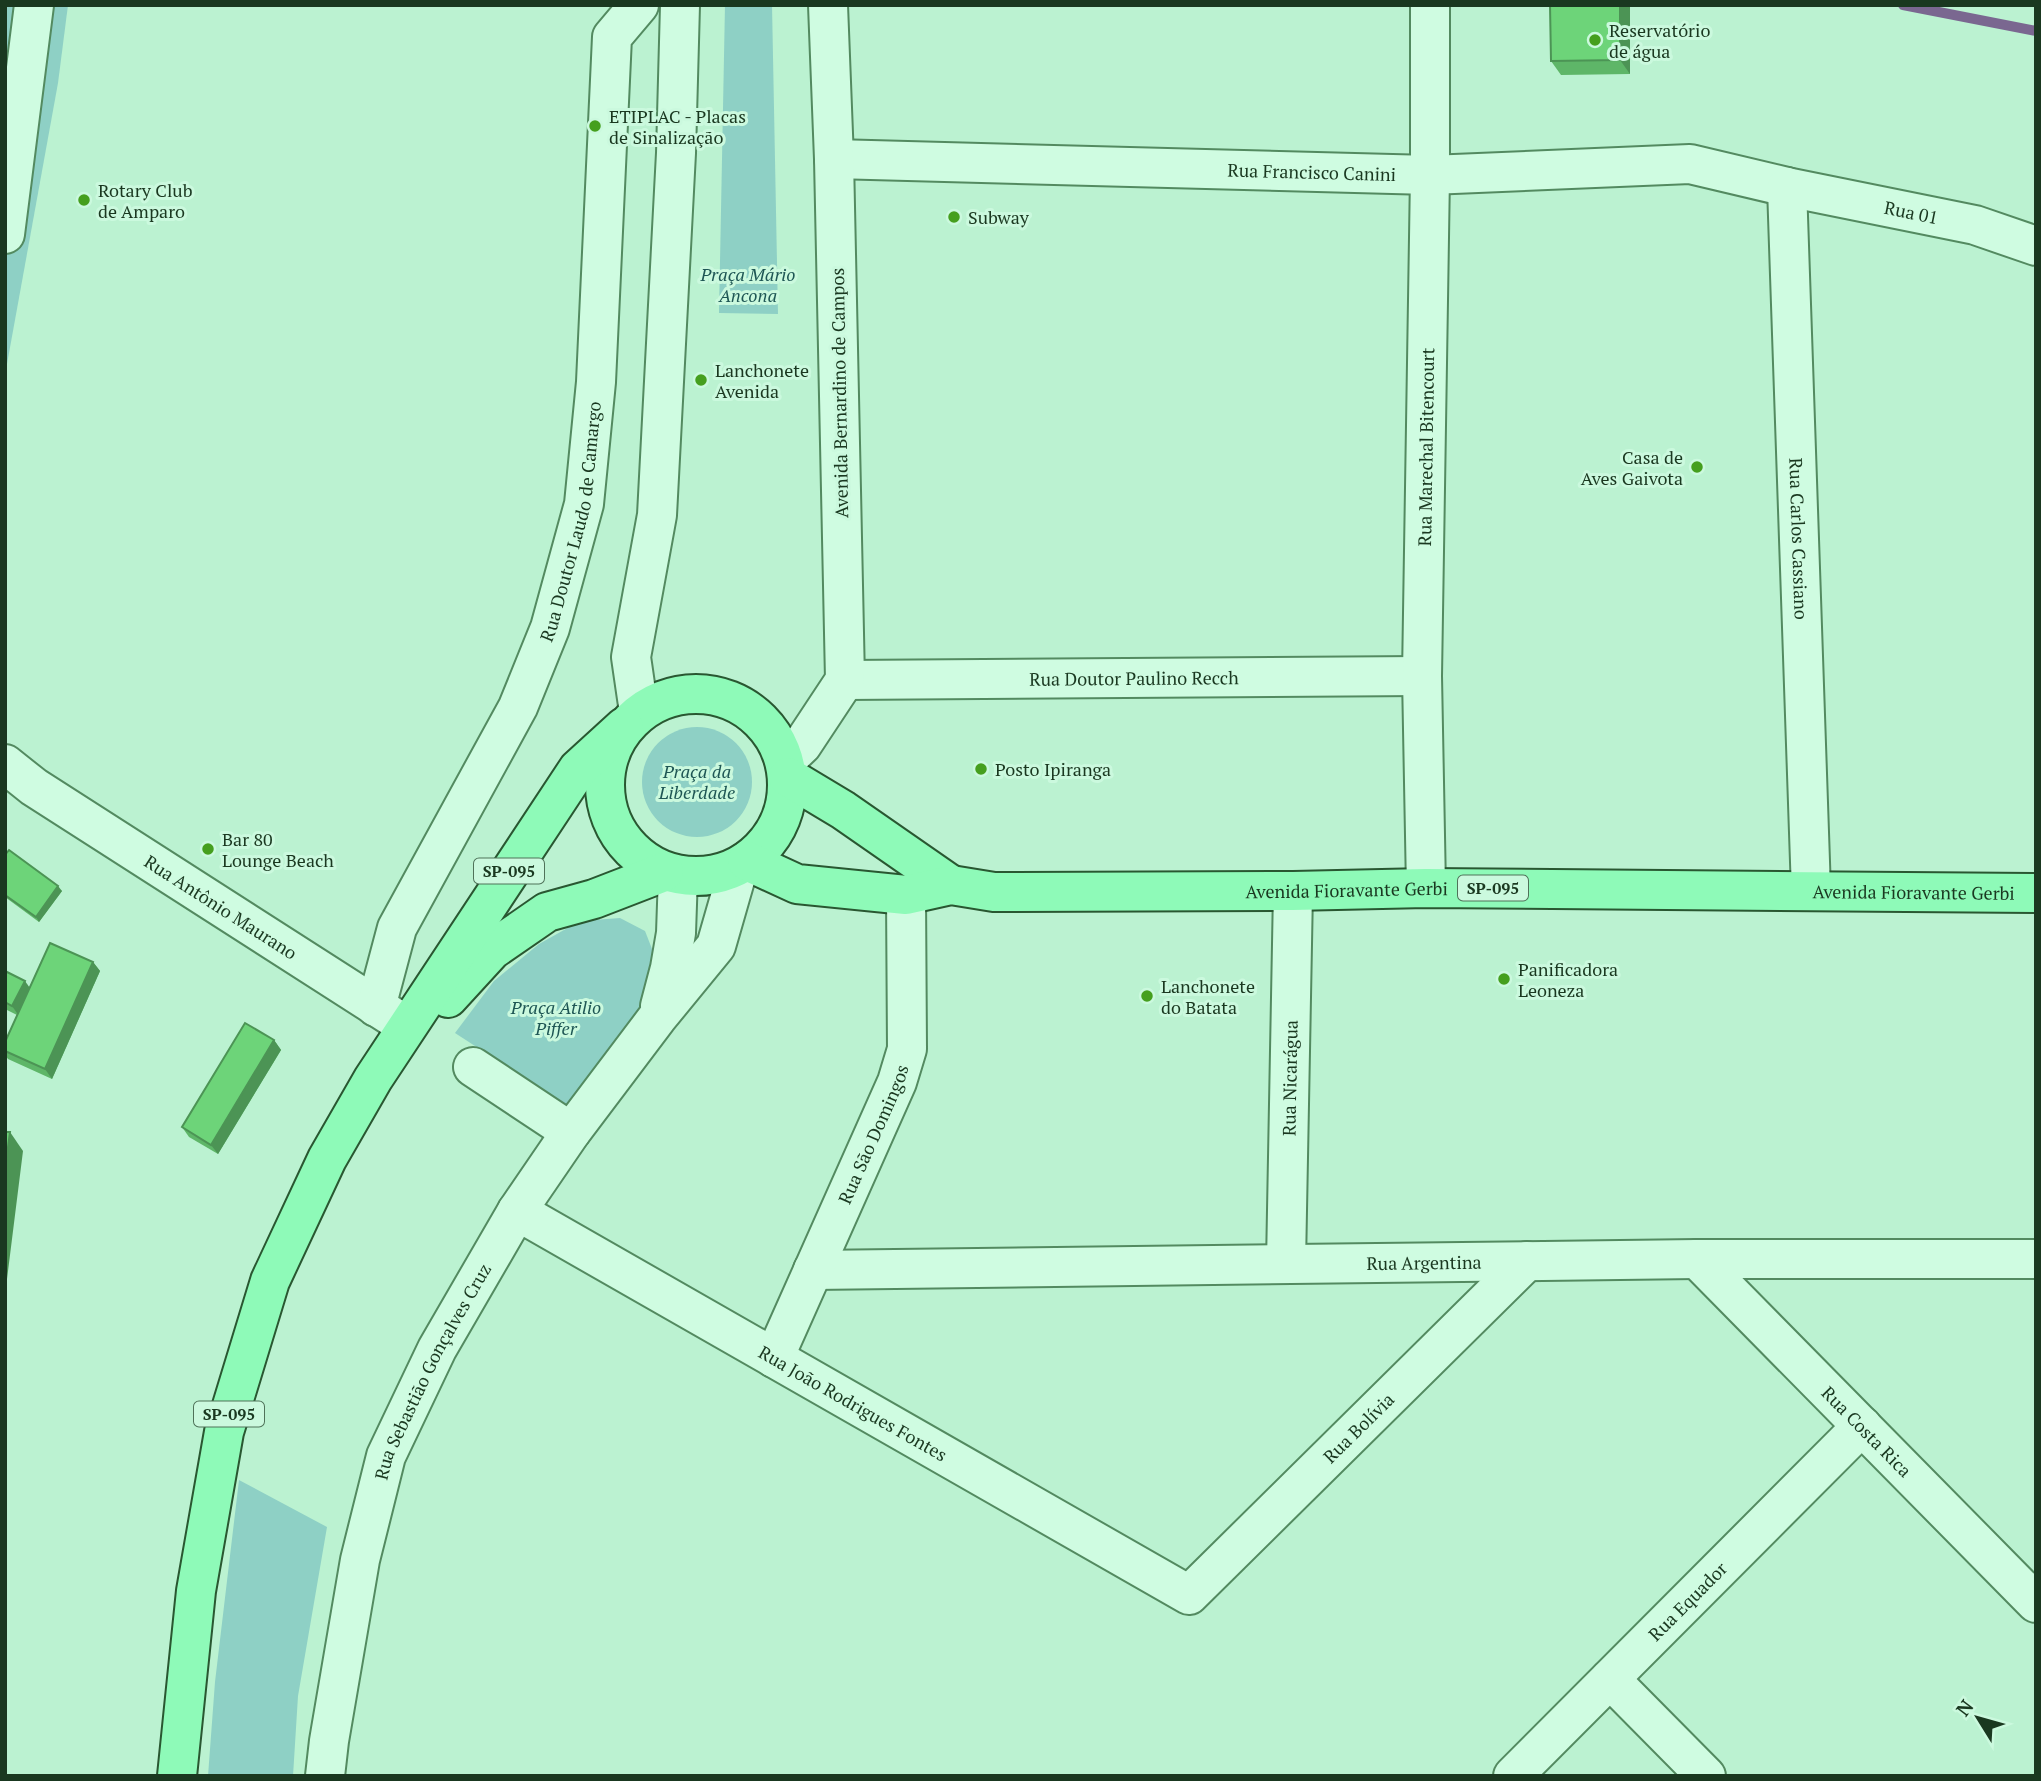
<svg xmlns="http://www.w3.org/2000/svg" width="2041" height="1781" font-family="'PT Serif',serif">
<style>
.green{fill:#8ed0c5}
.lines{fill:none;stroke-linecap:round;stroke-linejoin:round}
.stream{stroke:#7a6790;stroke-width:10}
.minor-casing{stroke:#538a60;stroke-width:42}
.major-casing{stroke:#295731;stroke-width:42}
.minor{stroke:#cffce1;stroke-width:38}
.major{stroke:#8efab8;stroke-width:38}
.wall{fill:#5eb668}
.shaded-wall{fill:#4c9455}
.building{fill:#6dd479;stroke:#4c9455;stroke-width:2}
.poi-dot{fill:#459f1e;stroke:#cbf9de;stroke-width:2.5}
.labels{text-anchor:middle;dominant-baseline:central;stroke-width:6;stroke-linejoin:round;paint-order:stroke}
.shield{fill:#cbf9de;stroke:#4f7259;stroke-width:2}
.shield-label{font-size:16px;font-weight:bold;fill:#1a3820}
.poi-label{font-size:18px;fill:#1a3820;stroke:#cbf9de;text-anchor:start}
.street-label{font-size:18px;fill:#1a3820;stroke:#cbf9de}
.park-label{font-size:18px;font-style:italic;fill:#1e5654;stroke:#cbf9de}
</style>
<rect width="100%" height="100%" fill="#bbf2d1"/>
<g class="green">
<polygon points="5,5 68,5 58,83 5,375"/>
<polygon points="725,5 772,5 778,314 719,313"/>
<circle cx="697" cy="782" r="55"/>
<polygon points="620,918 645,931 654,954 645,1014 570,1108 455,1033 494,981 539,944 580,921"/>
<polygon points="239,1480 327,1527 298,1696 293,1776 208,1776 215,1682"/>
</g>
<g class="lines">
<polyline class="stream" points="1903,5 2036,31"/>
<g class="minor-casing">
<g id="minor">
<path id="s1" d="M834 159 1430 175 1690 164 1787 187 1975 225 2036 246"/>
<path id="s2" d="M1787 187 1811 891"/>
<polyline points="5,234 34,5"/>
<path id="s3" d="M845 680 1422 676"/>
<polyline points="639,712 631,657 657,515 676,153 680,5"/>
<polyline points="785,761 802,745 845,680 834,159 828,5"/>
<path id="s4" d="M5 764 34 787 396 1019"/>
<path id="s5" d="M1426 888 1422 676 1430 175V5"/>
<polyline points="660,1006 670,968 676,933 678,875"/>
<path id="s6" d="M376 1007 397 928 518 707 550 628 584 504 596 382 612 37 639 5"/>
<polyline points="473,1067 571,1132"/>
<path id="s7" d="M517 1211 1189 1595 1527 1261"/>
<path id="s8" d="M1697 1259 2036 1603"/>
<path id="s9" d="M1286 1264 1293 891"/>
<path id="s10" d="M813 1270 1697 1259H2036"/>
<path id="s11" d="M774 1358 897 1082 907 1049 906 895"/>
<polyline points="1610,1679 1706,1776"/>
<path id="s12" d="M325 1776 329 1741 360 1560 386 1456 437 1349 517 1211 571 1132 657 1018 716 946 739 866"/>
<path id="s13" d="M1513 1776 1862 1426"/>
</g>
</g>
<g class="major-casing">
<g id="major">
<circle cx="696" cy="785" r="91"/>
<polyline points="788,777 843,810 951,885"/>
<path id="s14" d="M747 861 797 884 906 895 951 885 994 892 1293 891 1426 888 2036 893"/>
<polyline points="448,998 492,950 547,912 594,899 664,872"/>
<polyline points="177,1776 196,1591 224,1432 270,1281 327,1159 373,1079 578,769 624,727"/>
</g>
</g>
<use href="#minor" class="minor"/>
<use href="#major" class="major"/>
</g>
<g class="wall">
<polygon points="1550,5 1630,5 1630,74 1561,75 1551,61"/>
<polygon points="5,855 62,891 39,922 5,897"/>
<polygon points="93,962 100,971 52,1079 8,1059 5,1055 5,1042 17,1015 5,1009 5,971 30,988"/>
<polygon points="274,1040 281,1050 218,1154 189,1137 182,1127"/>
</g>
<g class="shaded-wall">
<polygon points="1620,5 1630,5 1630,74 1620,60"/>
<polygon points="58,886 62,891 39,922 36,917"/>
<polygon points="93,962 100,971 52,1079 45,1069"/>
<polygon points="25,981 32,991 19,1016 12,1006"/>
<polygon points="274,1040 281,1050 218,1154 211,1145"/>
<polygon points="10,1132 23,1151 5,1295 5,1170"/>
</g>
<g class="building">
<polygon points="1550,5 1620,5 1620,60 1551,61"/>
<polygon points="9,850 58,886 36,917 5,895 5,855"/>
<polygon points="50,943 93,962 45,1069 5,1051 5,1042"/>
<polygon points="5,971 25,981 12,1006 5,1002"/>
<polygon points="245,1023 274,1040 211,1145 182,1127"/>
<polygon points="5,1132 10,1132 5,1170"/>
</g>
<g class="poi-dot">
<circle cx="1595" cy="40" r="7"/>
<circle cx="595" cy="126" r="7"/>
<circle cx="84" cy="200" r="7"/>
<circle cx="954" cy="217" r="7"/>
<circle cx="701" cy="380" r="7"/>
<circle cx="1697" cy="467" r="7"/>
<circle cx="981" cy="769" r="7"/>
<circle cx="208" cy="849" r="7"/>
<circle cx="1504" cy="979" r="7"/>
<circle cx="1147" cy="996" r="7"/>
</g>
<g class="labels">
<g class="shield">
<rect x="474" y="858.5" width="70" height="25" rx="5"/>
<rect x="1458" y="875.5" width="70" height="25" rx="5"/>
<rect x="194" y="1401.5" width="70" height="25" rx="5"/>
</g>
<g class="shield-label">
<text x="509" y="871">SP-095</text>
<text x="1493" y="888">SP-095</text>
<text x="229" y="1414">SP-095</text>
</g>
<g class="poi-label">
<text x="1609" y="30">Reservatório<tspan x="1609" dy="21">de água</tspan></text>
<text x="609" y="116">ETIPLAC - Placas<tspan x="609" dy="21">de Sinalização</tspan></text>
<text x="98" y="190">Rotary Club<tspan x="98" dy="21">de Amparo</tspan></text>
<text x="968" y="217">Subway</text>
<text x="715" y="370">Lanchonete<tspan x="715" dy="21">Avenida</tspan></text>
<text x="1683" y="457" text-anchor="end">Casa de<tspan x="1683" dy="21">Aves Gaivota</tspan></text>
<text x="995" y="769">Posto Ipiranga</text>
<text x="222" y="839">Bar 80<tspan x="222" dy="21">Lounge Beach</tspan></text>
<text x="1518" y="969">Panificadora<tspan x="1518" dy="21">Leoneza</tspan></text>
<text x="1161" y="986">Lanchonete<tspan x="1161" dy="21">do Batata</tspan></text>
</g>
<g class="street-label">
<text stroke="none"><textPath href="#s1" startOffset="478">Rua Francisco Canini</textPath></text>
<text stroke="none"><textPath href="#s1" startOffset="1083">Rua 01</textPath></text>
<text transform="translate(839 393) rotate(-91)">Avenida Bernardino de Campos</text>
<text stroke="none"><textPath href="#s5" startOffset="441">Rua Marechal Bitencourt</textPath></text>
<text stroke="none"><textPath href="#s6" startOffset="528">Rua Doutor Laudo de Camargo</textPath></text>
<text stroke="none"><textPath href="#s2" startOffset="352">Rua Carlos Cassiano</textPath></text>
<text stroke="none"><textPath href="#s3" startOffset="289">Rua Doutor Paulino Recch</textPath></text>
<text stroke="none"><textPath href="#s14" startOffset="607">Avenida Fioravante Gerbi</textPath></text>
<text stroke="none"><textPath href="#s14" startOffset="1174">Avenida Fioravante Gerbi</textPath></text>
<text stroke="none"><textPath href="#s4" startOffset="259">Rua Antônio Maurano</textPath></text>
<text stroke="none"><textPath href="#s9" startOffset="186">Rua Nicarágua</textPath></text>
<text stroke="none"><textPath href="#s11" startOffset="245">Rua São Domingos</textPath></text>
<text stroke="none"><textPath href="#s10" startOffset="611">Rua Argentina</textPath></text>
<text stroke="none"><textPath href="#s12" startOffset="422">Rua Sebastião Gonçalves Cruz</textPath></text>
<text stroke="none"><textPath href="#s7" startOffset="387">Rua João Rodrigues Fontes</textPath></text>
<text stroke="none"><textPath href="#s7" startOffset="1012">Rua Bolívia</textPath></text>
<text stroke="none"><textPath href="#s8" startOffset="242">Rua Costa Rica</textPath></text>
<text stroke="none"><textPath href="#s13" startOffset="247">Rua Equador</textPath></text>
</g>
<g class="park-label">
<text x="748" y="274">Praça Mário<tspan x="748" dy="21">Ancona</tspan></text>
<text x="697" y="771">Praça da<tspan x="697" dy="21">Liberdade</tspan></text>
<text x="556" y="1007">Praça Atilio<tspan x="556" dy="21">Piffer</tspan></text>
</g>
</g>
<rect width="2041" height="1781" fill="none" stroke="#1a3820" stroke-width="14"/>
<g transform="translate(1978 1718) rotate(307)" stroke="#cbf9de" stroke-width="5" paint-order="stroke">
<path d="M0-5L12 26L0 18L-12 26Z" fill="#1a3820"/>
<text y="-10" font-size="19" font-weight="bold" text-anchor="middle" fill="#1a3820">N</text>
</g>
</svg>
